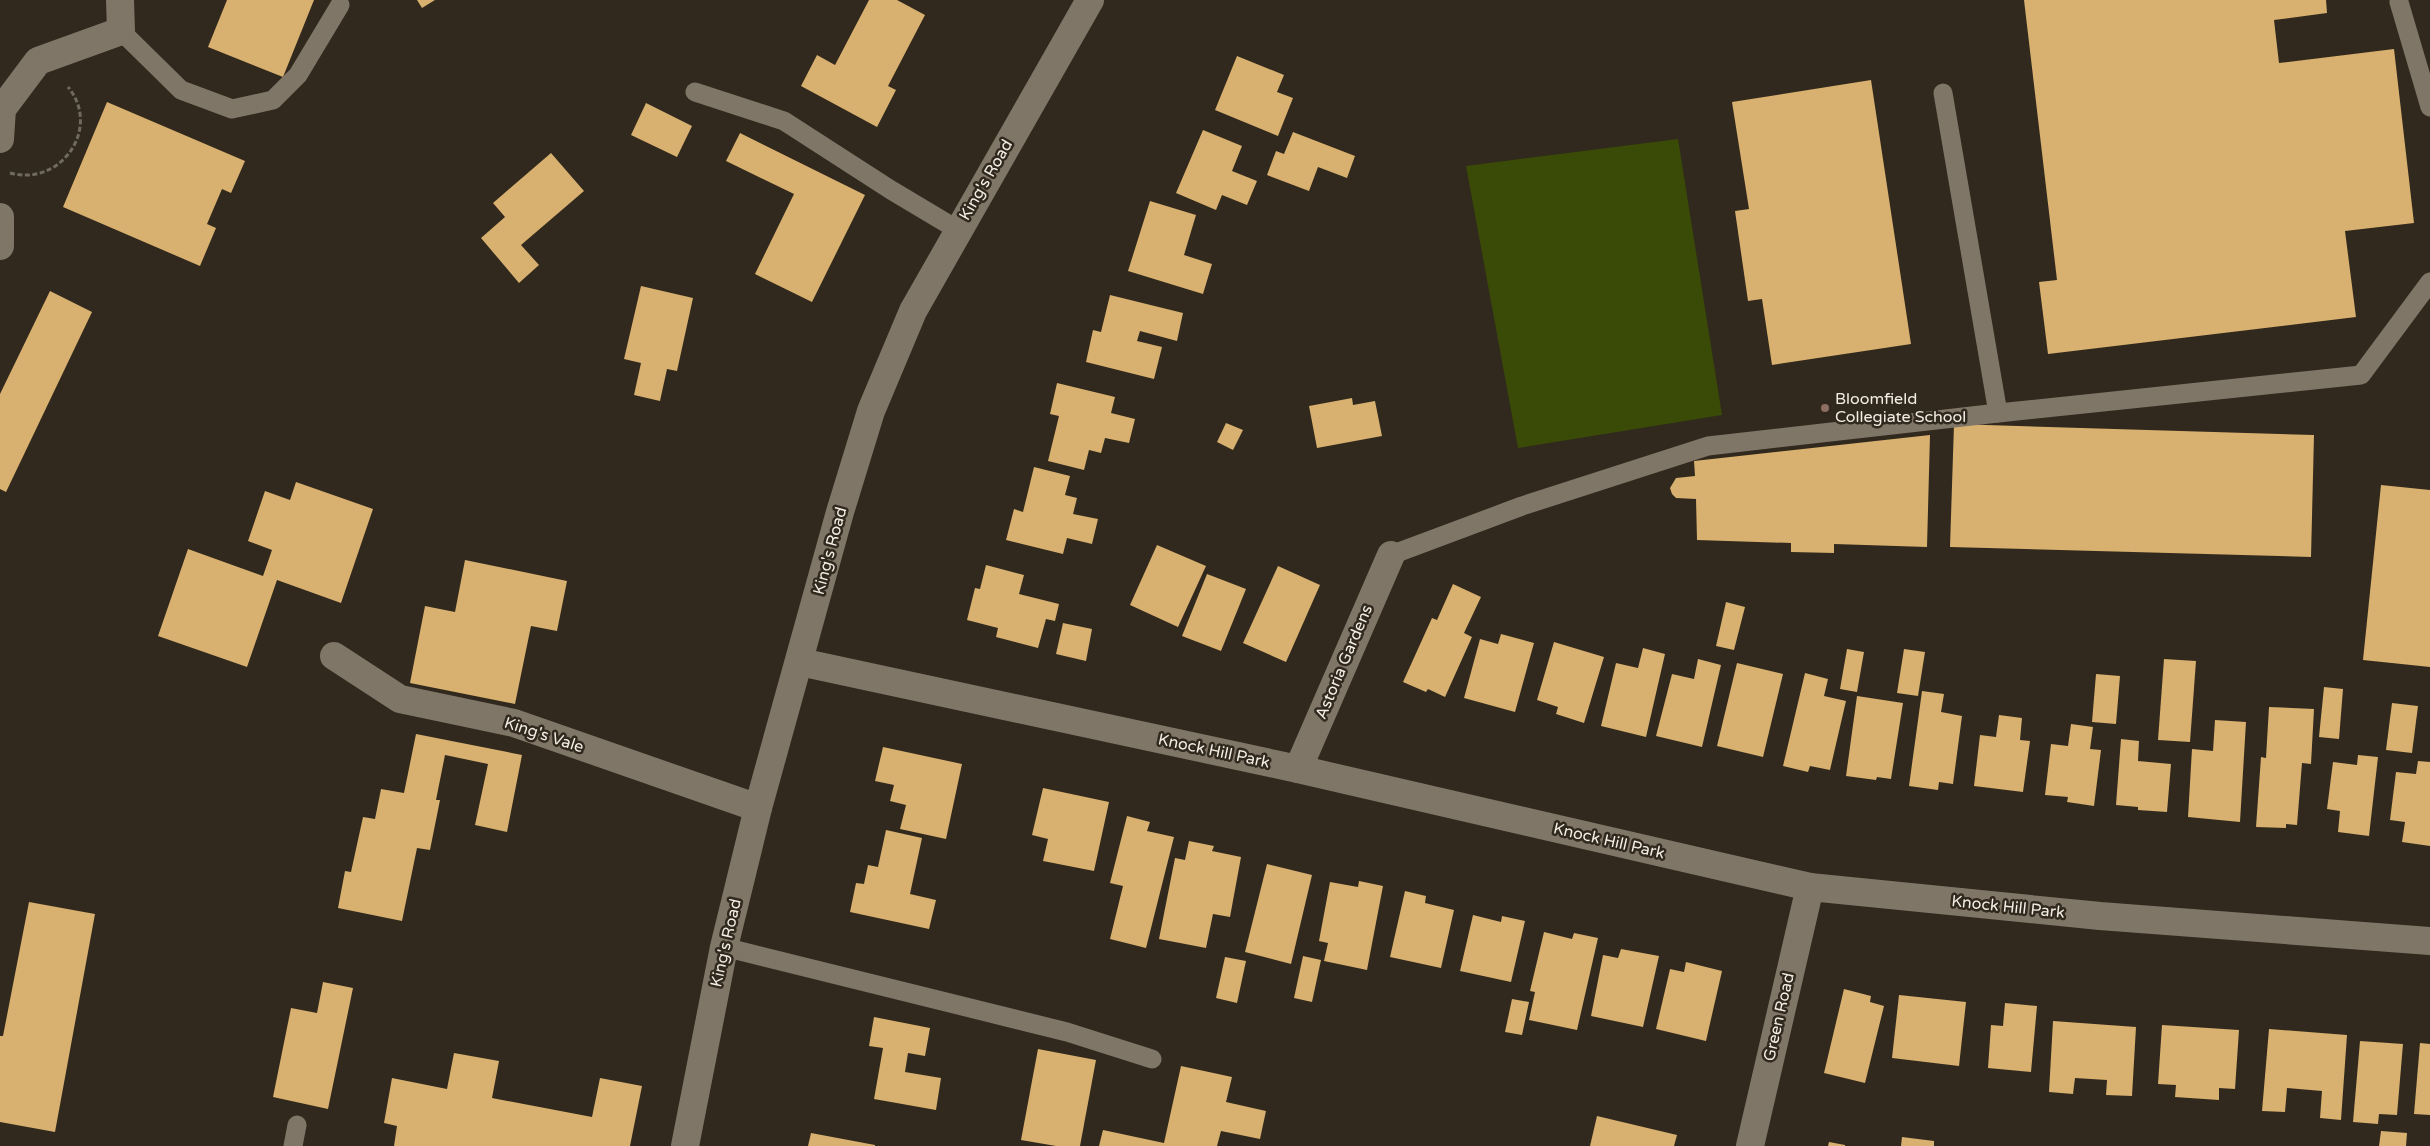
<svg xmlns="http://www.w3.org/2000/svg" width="2430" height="1146" font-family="'Varela Round',sans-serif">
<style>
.pitch{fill:#3a4a07}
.building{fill:#d8b06f}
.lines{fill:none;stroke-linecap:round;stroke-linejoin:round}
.path{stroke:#70695f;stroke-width:3;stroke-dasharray:5 2.5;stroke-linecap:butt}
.service{stroke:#7f7668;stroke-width:19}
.minor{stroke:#7f7668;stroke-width:28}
.tertiary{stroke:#7f7668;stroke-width:28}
.education-dot{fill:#8d6e63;stroke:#31291d;stroke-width:2}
.labels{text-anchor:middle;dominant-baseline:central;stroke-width:5;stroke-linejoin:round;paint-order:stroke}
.street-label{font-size:16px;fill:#f2ede5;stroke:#31291d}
.poi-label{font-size:16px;fill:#f2ede5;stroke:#31291d;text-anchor:start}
</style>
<rect width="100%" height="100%" fill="#31291d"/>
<polygon class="pitch" points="1678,139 1722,415 1518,448 1466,166"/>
<g class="building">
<polygon points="227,0 314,0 283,77 208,47"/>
<polygon points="417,0 435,0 422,8"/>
<polygon points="869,0 897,0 925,15 888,86 896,90 877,127 801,86 817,55 835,65"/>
<polygon points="2024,0 2326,0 2327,13 2274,20 2279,63 2394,49 2414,223 2345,231 2356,317 2048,354 2039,282 2057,280"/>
<polygon points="1237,56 1284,75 1277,92 1293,98 1278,136 1215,110"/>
<polygon points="1871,80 1911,344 1772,365 1762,299 1748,301 1735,211 1749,209 1732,102"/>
<polygon points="107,102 245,161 231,193 222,189 207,224 216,228 200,266 63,207"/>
<polygon points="646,103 692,126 677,157 631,135"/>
<polygon points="1203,130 1242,146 1232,171 1257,181 1247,205 1222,195 1216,210 1176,193"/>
<polygon points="1293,132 1355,156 1347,178 1318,167 1309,191 1267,175 1276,151 1284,154"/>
<polygon points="740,133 865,195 812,302 755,274 794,194 726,161"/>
<polygon points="551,153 584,191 521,245 539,265 519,283 481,238 505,217 493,203"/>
<polygon points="1150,201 1196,215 1184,255 1212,264 1203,294 1128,271"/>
<polygon points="641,286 693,298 677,371 667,369 660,401 634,395 641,363 624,359"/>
<polygon points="50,291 92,312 6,492 0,489 0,394"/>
<polygon points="1110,295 1183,313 1177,341 1140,331 1137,341 1162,347 1154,379 1086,362 1093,330 1101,332"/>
<polygon points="1057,383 1115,397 1111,413 1135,419 1129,443 1105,438 1101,453 1089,450 1084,470 1048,461 1059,416 1050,414"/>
<polygon points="1352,398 1353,405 1375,401 1382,436 1317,448 1309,406"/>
<polygon points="1226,423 1243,430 1233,450 1217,442"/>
<polygon points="1954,424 2314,435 2311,557 1950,547"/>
<polygon points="1930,435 1927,547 1834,544 1834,553 1791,552 1791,543 1697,540 1696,499 1676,498 1672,494 1670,488 1676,478 1695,476 1694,461"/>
<polygon points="1034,467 1070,476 1065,495 1077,498 1073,514 1098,519 1092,544 1067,538 1063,554 1006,540 1014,509 1023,512"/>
<polygon points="296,482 373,509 341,603 277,580 247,667 158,636 188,549 263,576 272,550 248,541 265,491 290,500"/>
<polygon points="2381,485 2430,490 2430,667 2363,660"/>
<polygon points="1157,545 1206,566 1178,627 1130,605"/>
<polygon points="465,560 567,581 557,631 531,626 515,704 410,683 425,606 455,612"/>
<polygon points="986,565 1024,575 1019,594 1059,604 1055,621 1046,619 1038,648 996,637 998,628 967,620 975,588 980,589"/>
<polygon points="1278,566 1320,585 1286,662 1243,643"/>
<polygon points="1207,574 1246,589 1221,651 1182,636"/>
<polygon points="1453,584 1481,597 1464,633 1472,637 1445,697 1428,689 1426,692 1403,682 1432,618 1437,620"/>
<polygon points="1726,602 1745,607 1734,650 1716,646"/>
<polygon points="1063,623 1092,629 1086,661 1056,654"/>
<polygon points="1501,634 1534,643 1515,712 1464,698 1480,639 1498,644"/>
<polygon points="1554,642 1604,657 1584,723 1556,714 1558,707 1537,700"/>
<polygon points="1643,648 1665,654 1646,737 1601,726 1616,663 1638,668"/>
<polygon points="1847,649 1864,652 1857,692 1840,689"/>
<polygon points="1904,649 1925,652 1918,696 1897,693"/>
<polygon points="1698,659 1721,665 1702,747 1656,736 1672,674 1694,679"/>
<polygon points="2164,659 2196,661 2190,742 2158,740"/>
<polygon points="1737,663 1783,674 1763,757 1717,746"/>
<polygon points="1805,673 1828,679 1824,696 1846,701 1830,770 1810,766 1808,772 1783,766"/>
<polygon points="2096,674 2120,676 2116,724 2092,722"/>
<polygon points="2324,687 2343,689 2339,739 2319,737"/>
<polygon points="1922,691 1944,694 1941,712 1962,716 1953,784 1939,782 1938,790 1909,786"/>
<polygon points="1857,696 1903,703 1891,779 1877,777 1876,780 1846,776"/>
<polygon points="2392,703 2418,706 2412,753 2386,750"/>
<polygon points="2269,707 2314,709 2311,764 2302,763 2297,825 2286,824 2286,828 2256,827 2261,757 2266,758"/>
<polygon points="1999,715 2022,718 2020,740 2030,741 2023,792 1974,786 1980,735 1996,737"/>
<polygon points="2215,720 2246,722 2240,822 2188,817 2192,749 2213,751"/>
<polygon points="2071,724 2093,727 2090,749 2101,750 2094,806 2067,802 2068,797 2045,795 2051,744 2068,746"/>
<polygon points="416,734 522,755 507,832 475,825 488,764 445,755 436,800 440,800 430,850 417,848 402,921 338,908 345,871 351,872 363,817 375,819 381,789 404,793"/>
<polygon points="2121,739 2139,741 2138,761 2171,764 2167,812 2138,810 2138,807 2116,805"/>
<polygon points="883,747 962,764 946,839 900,829 906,805 890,801 894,785 875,781"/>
<polygon points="2358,755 2378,757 2369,836 2338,832 2340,811 2327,809 2333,762 2357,765"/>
<polygon points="2418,761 2430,762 2430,846 2402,842 2405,822 2390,820 2396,772 2416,774"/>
<polygon points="1043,788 1109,802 1094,871 1043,861 1048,839 1032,835"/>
<polygon points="1127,816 1150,822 1147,831 1174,837 1146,948 1110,939 1123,886 1110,883"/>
<polygon points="886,830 922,838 910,894 936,900 929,929 850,912 856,883 864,884 868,865 878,867"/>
<polygon points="1189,841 1214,846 1212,851 1241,857 1230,917 1213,914 1206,948 1159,939 1175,858 1185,860"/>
<polygon points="1267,864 1312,875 1291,964 1245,952"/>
<polygon points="1359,881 1383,886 1367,970 1324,961 1328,943 1319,941 1330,882 1358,887"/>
<polygon points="1405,891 1426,896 1425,903 1454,910 1441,968 1390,957"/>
<polygon points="29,902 95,914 55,1132 0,1122 0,1036 3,1036"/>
<polygon points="1473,915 1501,922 1502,916 1525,921 1511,982 1460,971"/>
<polygon points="1544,932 1572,939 1574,933 1598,938 1577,1030 1529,1020 1535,992 1530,991"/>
<polygon points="1621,949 1659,956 1643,1027 1591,1016 1603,955 1618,958"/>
<polygon points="1303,956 1321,960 1312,1002 1294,998"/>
<polygon points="1225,957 1246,961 1237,1003 1216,998"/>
<polygon points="1686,962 1722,971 1706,1041 1656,1029 1670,969 1684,972"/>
<polygon points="323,982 353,988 328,1109 273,1097 291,1008 317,1013"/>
<polygon points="1844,989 1871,996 1870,1002 1884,1006 1865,1083 1824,1073"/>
<polygon points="1899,995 1966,1002 1959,1066 1892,1058"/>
<polygon points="1512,999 1529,1002 1522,1035 1505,1032"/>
<polygon points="2005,1003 2037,1006 2031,1072 1988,1068 1991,1025 2003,1026"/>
<polygon points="874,1017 930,1028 925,1056 908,1053 905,1072 941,1078 936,1110 874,1099 883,1048 869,1046"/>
<polygon points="2053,1021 2136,1027 2132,1096 2106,1095 2107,1080 2075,1078 2073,1094 2049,1092"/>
<polygon points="2162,1025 2239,1030 2235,1089 2219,1088 2219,1100 2175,1097 2176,1085 2158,1084"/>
<polygon points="2269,1029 2347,1035 2341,1120 2320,1118 2322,1091 2287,1088 2285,1112 2262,1111"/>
<polygon points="2360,1041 2403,1044 2397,1115 2379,1114 2378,1124 2353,1122"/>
<polygon points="2420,1043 2430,1044 2430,1115 2414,1114"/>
<polygon points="1038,1049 1096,1060 1080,1146 1056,1146 1021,1140"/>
<polygon points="454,1053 499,1061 492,1098 592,1117 600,1078 642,1086 630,1146 394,1146 397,1126 384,1123 392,1078 447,1089"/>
<polygon points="1181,1066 1232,1077 1226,1102 1266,1111 1260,1139 1221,1131 1217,1146 1099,1146 1103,1130 1164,1143"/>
<polygon points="1597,1116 1677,1135 1674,1146 1590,1146"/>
<polygon points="2381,1131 2407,1133 2406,1146 2379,1146"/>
<polygon points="811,1133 875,1145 875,1146 808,1146"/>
<polygon points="1902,1137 1934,1141 1934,1146 1901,1146"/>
<polygon points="1829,1142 1845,1145 1845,1146 1828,1146"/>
</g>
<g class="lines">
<path class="path" d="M10 173C61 187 102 128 68 87"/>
<g class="service">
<polyline points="2399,2 2430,107"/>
<polyline points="121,31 181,90 232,109 273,100 298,75 340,5"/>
<polyline points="695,92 784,121 891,190 958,230"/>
<polyline points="1943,93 1998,413"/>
<polyline points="1391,555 1522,506 1708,446 1998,413 2361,375 2430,282"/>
<polyline points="724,947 1067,1032 1152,1059"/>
<polyline points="293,1146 297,1125"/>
</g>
<g class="minor">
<polyline points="0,139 2,109 38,61 121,31 120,0"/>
<polyline points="0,217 0,246"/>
<polyline points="334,656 400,699 514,723 758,808"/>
<polyline points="800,662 1298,769 1810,887 2100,916 2430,941"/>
<polyline points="1298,769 1391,555"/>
<polyline points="1750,1146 1810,887"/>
</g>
<polyline class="tertiary" points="685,1146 724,947 758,808 840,512 871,411 913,311 1090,0"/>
</g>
<circle class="education-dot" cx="1825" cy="408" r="5"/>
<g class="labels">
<g class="street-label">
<text transform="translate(986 180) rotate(-60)">King's Road</text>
<text transform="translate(830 551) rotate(-75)">King's Road</text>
<text transform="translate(1344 662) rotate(-67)">Astoria Gardens</text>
<text transform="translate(544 735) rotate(18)">King's Vale</text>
<text transform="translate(1214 751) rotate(12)">Knock Hill Park</text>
<text transform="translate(1609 841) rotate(13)">Knock Hill Park</text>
<text transform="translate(2008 907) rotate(6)">Knock Hill Park</text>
<text transform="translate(726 943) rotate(-77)">King's Road</text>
<text transform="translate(1779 1017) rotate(-77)">Green Road</text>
</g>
<g class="poi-label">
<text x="1835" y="399">Bloomfield<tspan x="1835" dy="18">Collegiate School</tspan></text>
</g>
</g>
</svg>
